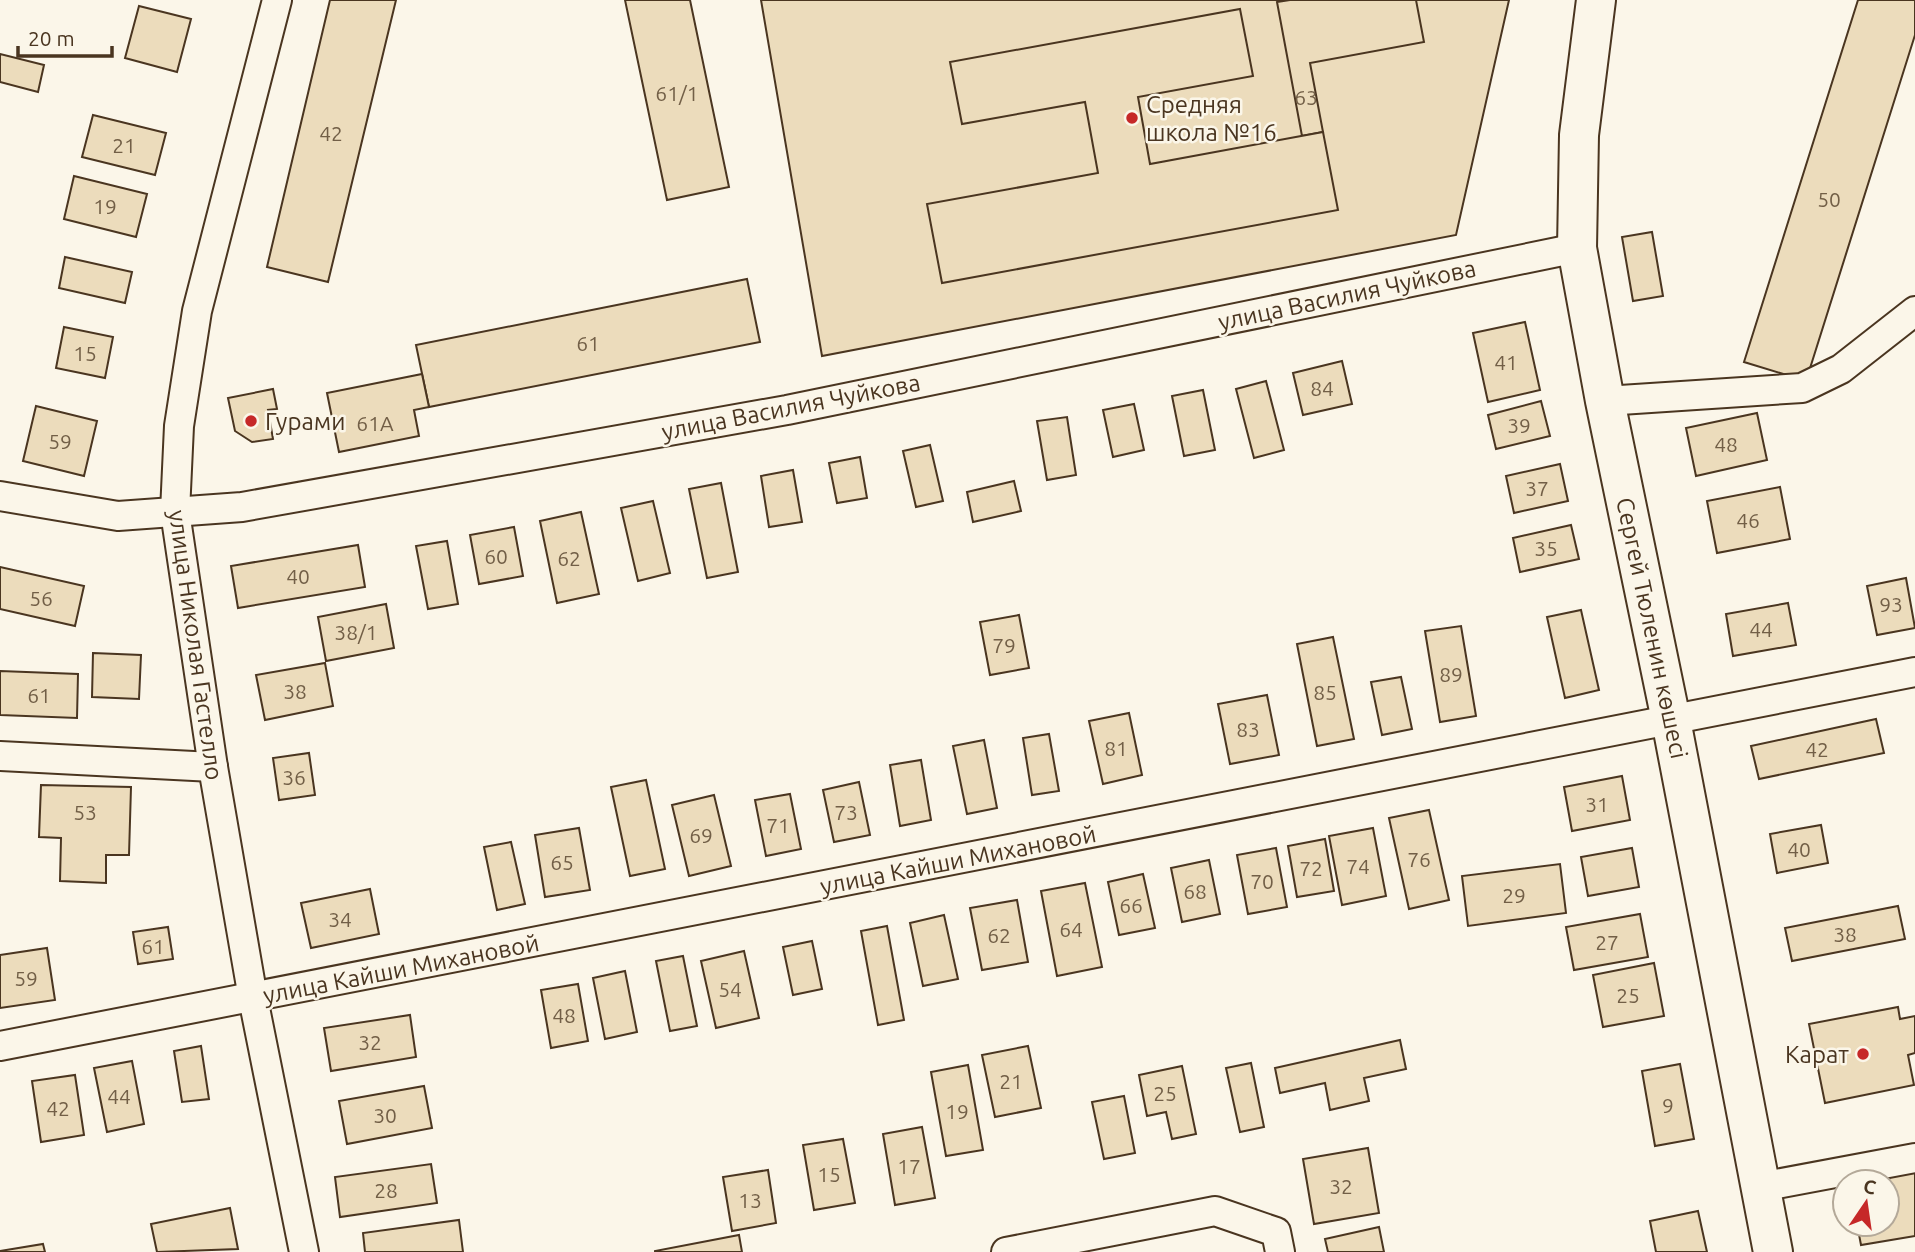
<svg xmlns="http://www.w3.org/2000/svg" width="1915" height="1252" font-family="Ubuntu,sans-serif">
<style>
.building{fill:#ecdcbc;stroke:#4a3520;stroke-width:2}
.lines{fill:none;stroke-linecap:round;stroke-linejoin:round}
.street-casing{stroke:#4a3520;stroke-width:32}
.secondary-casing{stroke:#4a3520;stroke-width:42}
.street{stroke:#fbf6e9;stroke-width:28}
.secondary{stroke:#fbf6e9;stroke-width:38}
.poi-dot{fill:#c62828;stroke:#fbf6e9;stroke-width:2.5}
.labels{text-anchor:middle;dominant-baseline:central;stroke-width:5;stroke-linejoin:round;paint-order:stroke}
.number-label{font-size:21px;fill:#725f47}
.poi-label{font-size:24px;fill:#4a3520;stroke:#fbf6e9;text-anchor:start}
.street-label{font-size:24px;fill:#4a3520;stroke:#fbf6e9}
</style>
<rect width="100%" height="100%" fill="#fbf6e9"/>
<g class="building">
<polygon points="330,0 396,0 328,282 267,267"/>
<polygon points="625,0 690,0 729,187 667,200"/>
<polygon points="761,0 1509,0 1456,235 822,356"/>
<polygon points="1290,0 1416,0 1424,42 1310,63 1323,132 1302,136 1277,2"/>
<polygon points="1858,0 1915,0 1915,35 1806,381 1744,362"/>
<polygon points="139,6 191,19 177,72 125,58"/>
<polygon points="1240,9 1253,76 1138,97 1150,164 1323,132 1338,210 942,283 927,204 1098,173 1085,102 962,124 950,62"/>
<polygon points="0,54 44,65 38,92 0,82"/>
<polygon points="93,115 166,133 155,175 82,157"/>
<polygon points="74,176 147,194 136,237 64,219"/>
<polygon points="1652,232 1663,296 1633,301 1622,237"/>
<polygon points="65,257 132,272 125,303 59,288"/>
<polygon points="747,279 760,342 429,407 416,345"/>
<polygon points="1525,322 1540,390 1488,402 1473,333"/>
<polygon points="64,327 113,337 105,378 56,368"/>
<polygon points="1342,361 1352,404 1303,415 1293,373"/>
<polygon points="422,374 429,407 414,410 419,436 339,452 327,393"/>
<polygon points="1266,381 1284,450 1254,458 1236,389"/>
<polygon points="273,389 277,409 268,410 273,439 252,442 235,431 228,398"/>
<polygon points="1203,390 1215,450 1184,456 1172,396"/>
<polygon points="1541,401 1550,436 1496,449 1488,415"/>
<polygon points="1134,404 1144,450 1113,457 1103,410"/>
<polygon points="36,406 97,421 84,476 23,461"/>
<polygon points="1757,413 1767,460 1696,476 1686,428"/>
<polygon points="1067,417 1076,475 1047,480 1037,421"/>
<polygon points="930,445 943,501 916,507 903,451"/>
<polygon points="860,457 867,498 837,503 829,463"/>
<polygon points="1560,464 1568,501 1514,513 1506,476"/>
<polygon points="793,470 802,522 769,527 761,476"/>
<polygon points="1014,481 1021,511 973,522 967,492"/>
<polygon points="721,483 738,572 707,578 689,489"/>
<polygon points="1780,487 1790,539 1717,553 1707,501"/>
<polygon points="653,501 670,573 638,581 621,508"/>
<polygon points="581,512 599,594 557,603 540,521"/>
<polygon points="1571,525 1579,559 1520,572 1513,538"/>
<polygon points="514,527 523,576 479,584 470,535"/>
<polygon points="447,541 458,604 428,609 416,546"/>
<polygon points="358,545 365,587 238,608 231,566"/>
<polygon points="0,567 84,586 75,626 0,609"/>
<polygon points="1906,578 1915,628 1877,635 1867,586"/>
<polygon points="1788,603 1796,645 1733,656 1726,614"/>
<polygon points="386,604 394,648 326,661 318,617"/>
<polygon points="1581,610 1599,690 1565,698 1547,617"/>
<polygon points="1019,615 1029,668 990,675 980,622"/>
<polygon points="1461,626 1476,716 1440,722 1425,631"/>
<polygon points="1333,637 1354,739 1317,746 1297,644"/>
<polygon points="93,653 141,655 139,699 92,697"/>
<polygon points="325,663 333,706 265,720 256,675"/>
<polygon points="0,671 78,674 77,718 0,715"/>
<polygon points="1401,677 1412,729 1382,735 1371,682"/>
<polygon points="1267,695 1279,755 1230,764 1218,704"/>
<polygon points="1129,713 1142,775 1103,784 1089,721"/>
<polygon points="1876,719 1884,753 1759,779 1751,746"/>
<polygon points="1049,734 1059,791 1032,795 1023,738"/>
<polygon points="984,740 997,808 967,814 953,746"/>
<polygon points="309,753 315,795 279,800 273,758"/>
<polygon points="921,760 931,820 900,826 890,765"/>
<polygon points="1622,776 1630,820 1572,831 1564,787"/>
<polygon points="646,780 665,869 630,876 611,787"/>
<polygon points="859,782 870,835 834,842 823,790"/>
<polygon points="41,785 131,787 129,855 106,855 106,883 60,881 61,838 39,837"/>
<polygon points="790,794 801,849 766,856 755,800"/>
<polygon points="714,795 731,866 689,876 672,805"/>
<polygon points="1429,810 1449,900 1409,909 1389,818"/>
<polygon points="1821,825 1828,863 1777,873 1770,834"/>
<polygon points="579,828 590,890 545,897 535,835"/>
<polygon points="1373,828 1386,896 1342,905 1329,836"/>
<polygon points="1325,839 1334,891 1297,897 1288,846"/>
<polygon points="511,842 525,904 497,910 484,847"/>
<polygon points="1276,848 1287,907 1248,914 1237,855"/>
<polygon points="1632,848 1639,887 1588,896 1581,857"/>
<polygon points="1209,860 1220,914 1182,922 1171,868"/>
<polygon points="1560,864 1566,913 1468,926 1462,876"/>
<polygon points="1143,874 1155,928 1119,935 1108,882"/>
<polygon points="1085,883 1102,967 1057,976 1041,891"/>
<polygon points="370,889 379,934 311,948 301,903"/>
<polygon points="1017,900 1028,962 982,970 970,908"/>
<polygon points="1898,906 1905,939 1792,961 1785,928"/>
<polygon points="1640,914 1648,957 1574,970 1566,927"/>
<polygon points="944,915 958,979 923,986 910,923"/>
<polygon points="887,926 904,1020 878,1025 861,931"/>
<polygon points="168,927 173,959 138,964 133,932"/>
<polygon points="812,941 822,989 793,995 783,947"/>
<polygon points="47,948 55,1000 0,1008 0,955"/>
<polygon points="744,951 759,1018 716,1028 701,961"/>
<polygon points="683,956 697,1026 670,1031 656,961"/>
<polygon points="1654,963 1664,1016 1603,1027 1593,975"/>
<polygon points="625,971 637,1032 605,1039 593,978"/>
<polygon points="578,984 588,1041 551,1048 541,990"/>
<polygon points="1898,1007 1900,1019 1915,1016 1915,1053 1908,1055 1914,1085 1825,1103 1809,1024"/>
<polygon points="410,1015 416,1057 331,1071 324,1028"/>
<polygon points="1400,1040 1406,1069 1364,1078 1369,1101 1330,1110 1325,1083 1280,1093 1275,1068"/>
<polygon points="201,1046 209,1099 182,1102 174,1051"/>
<polygon points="1028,1046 1041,1108 995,1117 982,1055"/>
<polygon points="132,1061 144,1124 107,1132 94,1068"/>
<polygon points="1251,1063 1264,1127 1240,1132 1226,1068"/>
<polygon points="1680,1064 1694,1139 1655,1146 1642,1071"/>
<polygon points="968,1065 983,1150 946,1156 931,1072"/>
<polygon points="1182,1066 1196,1134 1172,1139 1166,1112 1147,1116 1139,1075"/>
<polygon points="75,1075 84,1135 41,1142 32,1081"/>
<polygon points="424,1086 432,1128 347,1144 339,1101"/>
<polygon points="1124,1096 1135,1153 1104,1159 1092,1102"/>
<polygon points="922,1127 935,1198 895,1205 883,1134"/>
<polygon points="843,1139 855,1203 814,1210 803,1145"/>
<polygon points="1368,1148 1379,1213 1314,1224 1303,1159"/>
<polygon points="431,1164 437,1203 340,1217 335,1177"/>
<polygon points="1915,1168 1915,1236 1861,1245 1857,1224 1887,1224 1887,1182 1849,1182"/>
<polygon points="768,1170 776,1223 732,1231 723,1177"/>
<polygon points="230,1208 238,1249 157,1252 151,1224"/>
<polygon points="1698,1211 1707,1252 1656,1252 1650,1221"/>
<polygon points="459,1220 463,1252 365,1252 363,1233"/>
<polygon points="1379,1227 1384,1252 1328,1252 1325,1239"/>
<polygon points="739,1235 742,1252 655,1252 655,1251"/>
<polygon points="43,1244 45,1252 0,1252 0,1251"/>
</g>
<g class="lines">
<g class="street-casing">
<g id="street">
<polyline points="277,0 197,311 179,426 175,512 213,767 253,998 304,1252"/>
<polyline points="1605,401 1802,388 1841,369 1915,311"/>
<polyline points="0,496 118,516 242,507 787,410 1577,248"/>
<polyline points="0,756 213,767"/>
<polyline points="0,1046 1915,672"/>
<polyline points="1760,1187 1915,1158"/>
<polyline points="1006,1252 1215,1211 1276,1232 1280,1252"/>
</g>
</g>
<g class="secondary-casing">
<polyline id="secondary" points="1596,0 1579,135 1577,248 1605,401 1671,720 1773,1252"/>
</g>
<use href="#street" class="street"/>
<use href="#secondary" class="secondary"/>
</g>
<g class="poi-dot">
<circle cx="1132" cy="118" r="7"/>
<circle cx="251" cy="421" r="7"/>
<circle cx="1863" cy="1054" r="7"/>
</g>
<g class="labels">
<g class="number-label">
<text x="677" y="93">61/1</text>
<text x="1306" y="97">63</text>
<text x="331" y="133">42</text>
<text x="124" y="145">21</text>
<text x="1829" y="199">50</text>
<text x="105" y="206">19</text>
<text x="588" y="343">61</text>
<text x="85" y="353">15</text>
<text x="1506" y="362">41</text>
<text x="1322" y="388">84</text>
<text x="375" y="423">61А</text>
<text x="1519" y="425">39</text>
<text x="60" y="441">59</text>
<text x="1726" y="444">48</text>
<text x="1537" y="488">37</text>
<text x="1748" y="520">46</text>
<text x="1546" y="548">35</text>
<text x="496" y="556">60</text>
<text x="569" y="558">62</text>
<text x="298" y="576">40</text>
<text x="41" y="598">56</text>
<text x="1891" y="604">93</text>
<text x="1761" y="629">44</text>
<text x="356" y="632">38/1</text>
<text x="1004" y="645">79</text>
<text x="1451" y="674">89</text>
<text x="295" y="691">38</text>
<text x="1325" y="692">85</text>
<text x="39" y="695">61</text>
<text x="1248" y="729">83</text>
<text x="1116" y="748">81</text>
<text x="1817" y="749">42</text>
<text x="294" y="777">36</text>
<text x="1597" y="804">31</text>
<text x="85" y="812">53</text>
<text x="846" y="812">73</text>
<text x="778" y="825">71</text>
<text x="701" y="835">69</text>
<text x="1799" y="849">40</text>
<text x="1419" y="859">76</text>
<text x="562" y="862">65</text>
<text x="1358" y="866">74</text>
<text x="1311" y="868">72</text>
<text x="1262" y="881">70</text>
<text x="1195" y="891">68</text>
<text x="1514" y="895">29</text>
<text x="1131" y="905">66</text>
<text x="340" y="919">34</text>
<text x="1071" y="929">64</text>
<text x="1845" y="934">38</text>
<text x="999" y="935">62</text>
<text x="1607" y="942">27</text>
<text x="153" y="946">61</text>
<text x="26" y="978">59</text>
<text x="730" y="989">54</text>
<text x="1628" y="995">25</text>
<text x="564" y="1015">48</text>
<text x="370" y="1042">32</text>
<text x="1011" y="1081">21</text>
<text x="1165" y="1093">25</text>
<text x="119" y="1096">44</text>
<text x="1668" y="1105">9</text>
<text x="58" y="1108">42</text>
<text x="957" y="1111">19</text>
<text x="385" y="1115">30</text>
<text x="909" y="1166">17</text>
<text x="829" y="1174">15</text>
<text x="1341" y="1186">32</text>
<text x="386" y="1190">28</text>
<text x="750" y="1200">13</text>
</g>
<g class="poi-label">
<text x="1146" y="104">Средняя<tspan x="1146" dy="28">школа №16</tspan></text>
<text x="265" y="421">Гурами</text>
<text x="1849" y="1054" text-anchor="end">Карат</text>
</g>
<g class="street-label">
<text transform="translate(1347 295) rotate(-12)">улица Василия Чуйкова</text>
<text transform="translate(791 407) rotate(-11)">улица Василия Чуйкова</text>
<text transform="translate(1652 628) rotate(78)">Сергей Тюленин көшесі</text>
<text transform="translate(196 645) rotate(82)">улица Николая Гастелло</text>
<text transform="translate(958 860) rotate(-11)">улица Кайши Михановой</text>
<text transform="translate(401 969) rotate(-11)">улица Кайши Михановой</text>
</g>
</g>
<g transform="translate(1866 1203) rotate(13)"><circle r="33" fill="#fbf6e9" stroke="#b4a999" stroke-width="2"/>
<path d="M0-5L12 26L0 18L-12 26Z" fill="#c62828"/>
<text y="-10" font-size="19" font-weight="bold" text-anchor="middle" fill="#4a3520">С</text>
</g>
<path d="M18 46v10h94v-10" fill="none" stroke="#4a3520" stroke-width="3.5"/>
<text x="28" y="46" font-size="21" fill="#4a3520" stroke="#fbf6e9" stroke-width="5" paint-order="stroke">20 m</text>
</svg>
